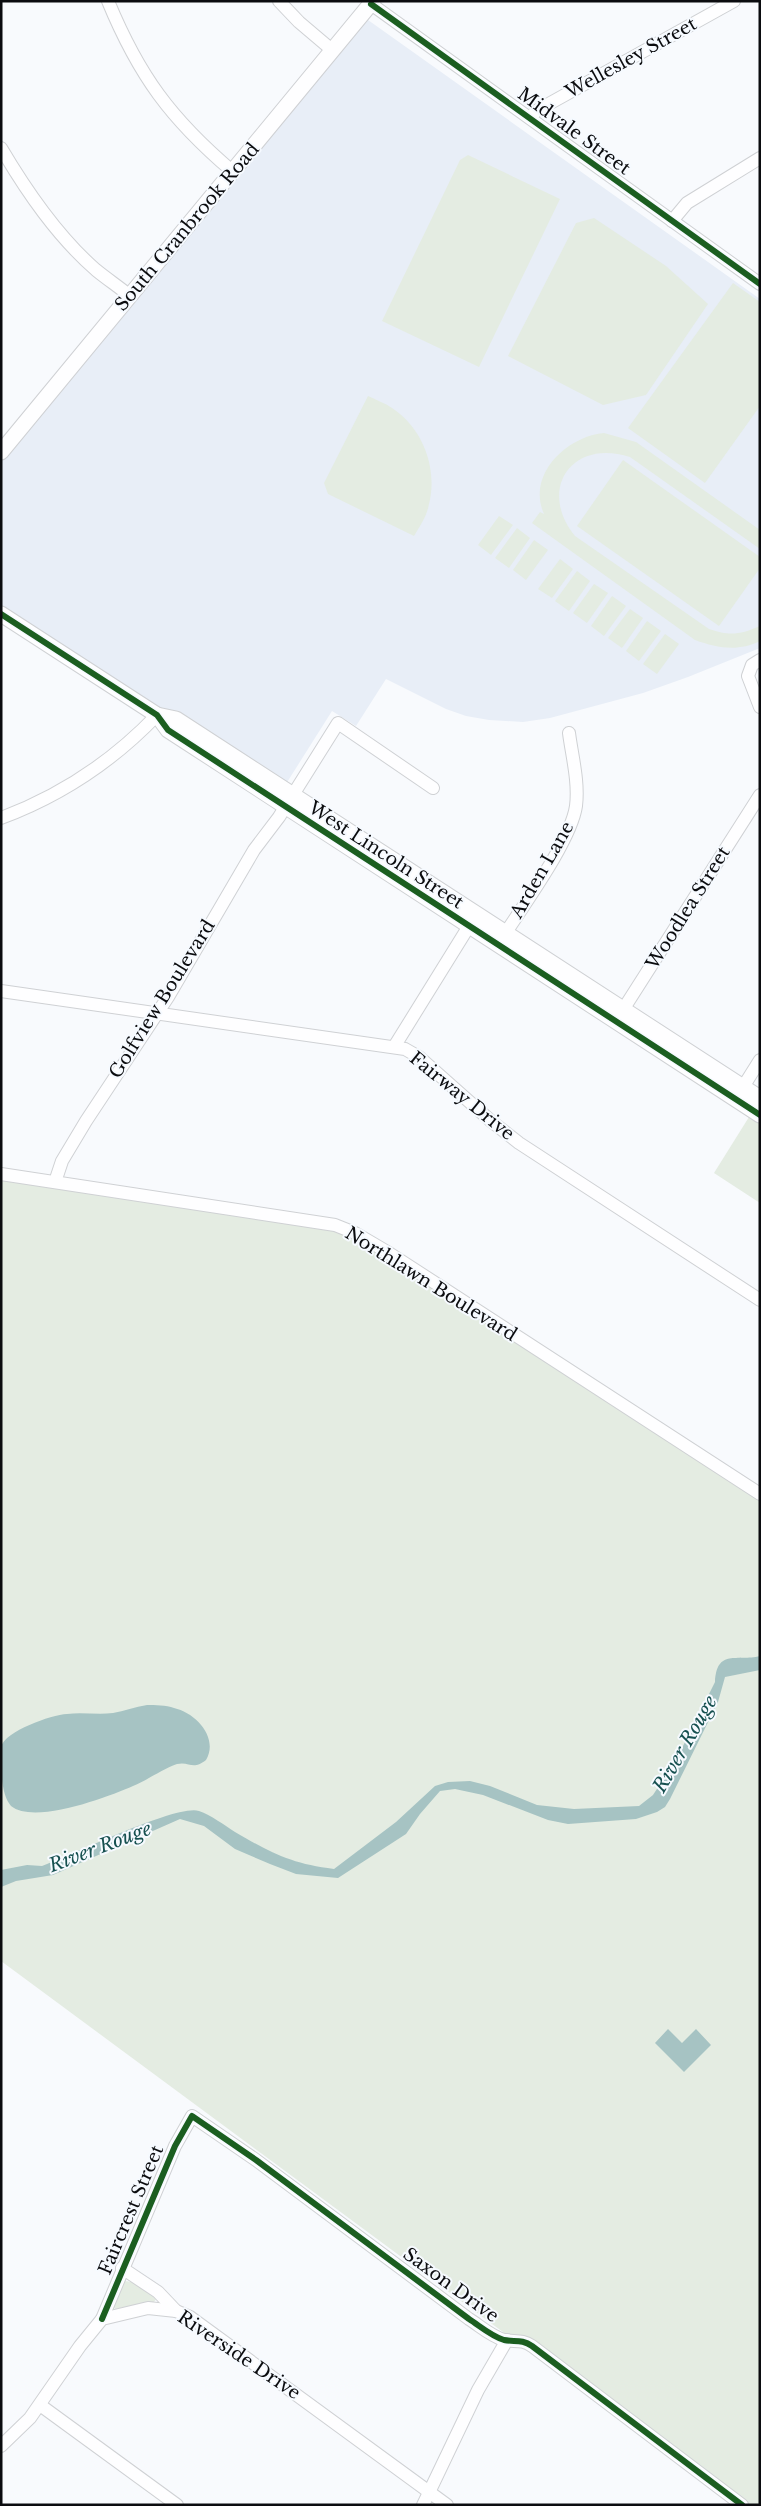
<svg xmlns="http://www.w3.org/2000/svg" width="761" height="2506" font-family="'Libre Baskerville',serif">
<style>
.built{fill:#e8eef7}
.green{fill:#e4ece2}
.water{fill:#a6c3c3}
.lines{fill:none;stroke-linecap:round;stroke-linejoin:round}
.minor-casing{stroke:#cfd1d4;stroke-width:14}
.tertiary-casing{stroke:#cfd1d4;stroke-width:17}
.minor{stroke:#fefeff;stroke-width:12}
.tertiary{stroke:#fefeff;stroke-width:15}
.cycleway-casing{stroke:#f6faff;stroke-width:9}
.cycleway{stroke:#1b5e20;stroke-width:6}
.labels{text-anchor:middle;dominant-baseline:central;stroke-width:4;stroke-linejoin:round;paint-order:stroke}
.street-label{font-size:18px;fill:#0b0c0f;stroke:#f6faff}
.water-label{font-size:19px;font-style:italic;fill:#165050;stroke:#f6faff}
</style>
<rect width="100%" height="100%" fill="#f8fafd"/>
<polygon class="built" points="361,15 760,299 760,648 688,677 643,693 550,718 523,722 489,720 466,716 446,709 386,679 356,726 332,711 279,795 1,613 1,451"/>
<g class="green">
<polygon points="468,155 560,199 479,367 382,321 460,160"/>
<polygon points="594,218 666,266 708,304 646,395 603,405 508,356 576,223"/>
<polygon points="733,283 760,302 760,406 705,483 628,428"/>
<path d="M368 396C376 400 385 403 392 408 423 428 438 469 429 504 427 516 420 526 414 536L328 494 324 483Z"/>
<path d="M604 433 636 442 760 530V549L630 457C572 438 537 489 575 536L709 629C730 636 739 635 760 626V641C738 652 717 648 695 640L532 523 540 512 544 514C526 474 568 436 604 433Z"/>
<polygon points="623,460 760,557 760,568 719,626 577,526"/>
<polygon points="499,516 513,525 491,555 478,545"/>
<polygon points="517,528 530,538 509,568 495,558"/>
<polygon points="534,540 548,550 526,580 513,570"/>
<polygon points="560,559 573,569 552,598 538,589"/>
<polygon points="577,571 590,581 569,611 555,601"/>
<polygon points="594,584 608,593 587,623 573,613"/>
<polygon points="612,596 626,606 604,636 591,626"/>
<polygon points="630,609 643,618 622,648 608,638"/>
<polygon points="647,621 661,631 639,661 626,651"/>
<polygon points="665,634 679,644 657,674 643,664"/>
<polygon points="749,1117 760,1124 760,1203 714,1173"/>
<polygon points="1,1172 342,1223 760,1489 760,2505 737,2505 1,1961"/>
<polygon points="124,2281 133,2282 157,2298 154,2302 115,2309 113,2306"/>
</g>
<g class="water">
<path d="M760 1656V1670L725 1677 718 1702 670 1799 665 1807 657 1812 636 1819 568 1824 548 1820 483 1795 455 1789 440 1791 420 1814 406 1834 338 1878 296 1874 270 1864 235 1849 204 1826 180 1819 53 1875 16 1881 1 1887V1870L27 1865 42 1866C71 1856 176 1804 199 1811 211 1815 224 1825 235 1832 271 1853 292 1864 334 1869L396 1822 435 1786 448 1782 470 1781 490 1786 537 1805 574 1809 639 1806 653 1795 677 1758 715 1682C717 1648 737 1662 760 1656Z"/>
<path d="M147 1705C155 1705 166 1705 174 1708 196 1713 219 1738 206 1760 192 1771 190 1761 177 1764 162 1769 148 1780 133 1786 108 1797 34 1825 11 1806 0 1793 1 1765 1 1747 5 1731 51 1715 67 1714 82 1712 98 1715 113 1713 124 1711 135 1707 147 1705Z"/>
<polygon points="668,2029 682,2043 696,2029 711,2045 684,2072 655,2043"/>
</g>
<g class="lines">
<g class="minor-casing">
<g id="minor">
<path d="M108 1C139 76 171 119 232 171"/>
<polyline points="279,1 299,22 332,50"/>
<polyline points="371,4 760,284"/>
<polyline points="530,118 536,111 734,1"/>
<path d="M1 148C27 192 57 236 96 270 107 279 119 287 130 296"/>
<polyline points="672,221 687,203 760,158"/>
<polyline points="760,660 752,665 748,676 760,707"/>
<path d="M1 818C60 796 114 760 157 715"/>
<path d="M501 940C522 907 571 841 576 806 579 782 572 756 569 733"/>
<polyline points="1,991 405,1049 419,1057 491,1121 519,1143 760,1300"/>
<polyline points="619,1016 760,795"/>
<polyline points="394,1047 474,918"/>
<polyline points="738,1095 760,1060"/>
<polyline points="1,1174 335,1225 355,1233 389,1253 760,1494"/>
<polyline points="55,1182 62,1161 86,1121 168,997 254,850 279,817 338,723 433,788"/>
<polyline points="122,2268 158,2292 176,2311"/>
<path d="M102 2319 175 2146 192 2116 256 2160 469 2319C480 2326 491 2336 504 2340 515 2342 522 2339 532 2346L742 2505"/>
<polyline points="40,2405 177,2505"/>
<polyline points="1,2446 30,2418 80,2346 102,2319 148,2308 176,2311 190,2317 447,2505"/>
<polyline points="423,2505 478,2390 507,2340"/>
</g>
</g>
<g class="tertiary-casing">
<g id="tertiary">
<polyline points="1,452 373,1"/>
<polyline points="1,614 157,715 168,730 760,1115"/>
<polyline points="157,715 176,719 760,1098"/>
</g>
</g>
<use href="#minor" class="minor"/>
<use href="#tertiary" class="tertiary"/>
<g class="cycleway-casing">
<g id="cycleway">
<polyline points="371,4 760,284"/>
<polyline points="1,614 157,715 168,730 760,1115"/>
<path d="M102 2319 175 2146 192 2116 256 2160 469 2319C480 2326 491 2336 504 2340 515 2342 522 2339 532 2346L742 2505"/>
</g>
</g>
<use href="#cycleway" class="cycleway"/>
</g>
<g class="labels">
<g class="street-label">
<text transform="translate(631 58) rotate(-29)">Wellesley Street</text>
<text transform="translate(574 131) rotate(36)">Midvale Street</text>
<text transform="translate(187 227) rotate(-50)">South Cranbrook Road</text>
<text transform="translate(386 855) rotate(33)">West Lincoln Street</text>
<text transform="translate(542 870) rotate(-60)">Arden Lane</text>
<text transform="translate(688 908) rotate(-58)">Woodlea Street</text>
<text transform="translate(162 999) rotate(-58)">Golfview Boulevard</text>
<text transform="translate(462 1096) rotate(39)">Fairway Drive</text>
<text transform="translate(431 1284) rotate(32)">Northlawn Boulevard</text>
<text transform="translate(131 2210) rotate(-67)">Faircrest Street</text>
<text transform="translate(451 2285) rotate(36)">Saxon Drive</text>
<text transform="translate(239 2355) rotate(34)">Riverside Drive</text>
</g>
<g class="water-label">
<text transform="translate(685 1744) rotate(-60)">River Rouge</text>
<text transform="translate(100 1847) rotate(-21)">River Rouge</text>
</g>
</g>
<rect width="761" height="2506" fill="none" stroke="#0b0c0f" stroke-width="5"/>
</svg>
